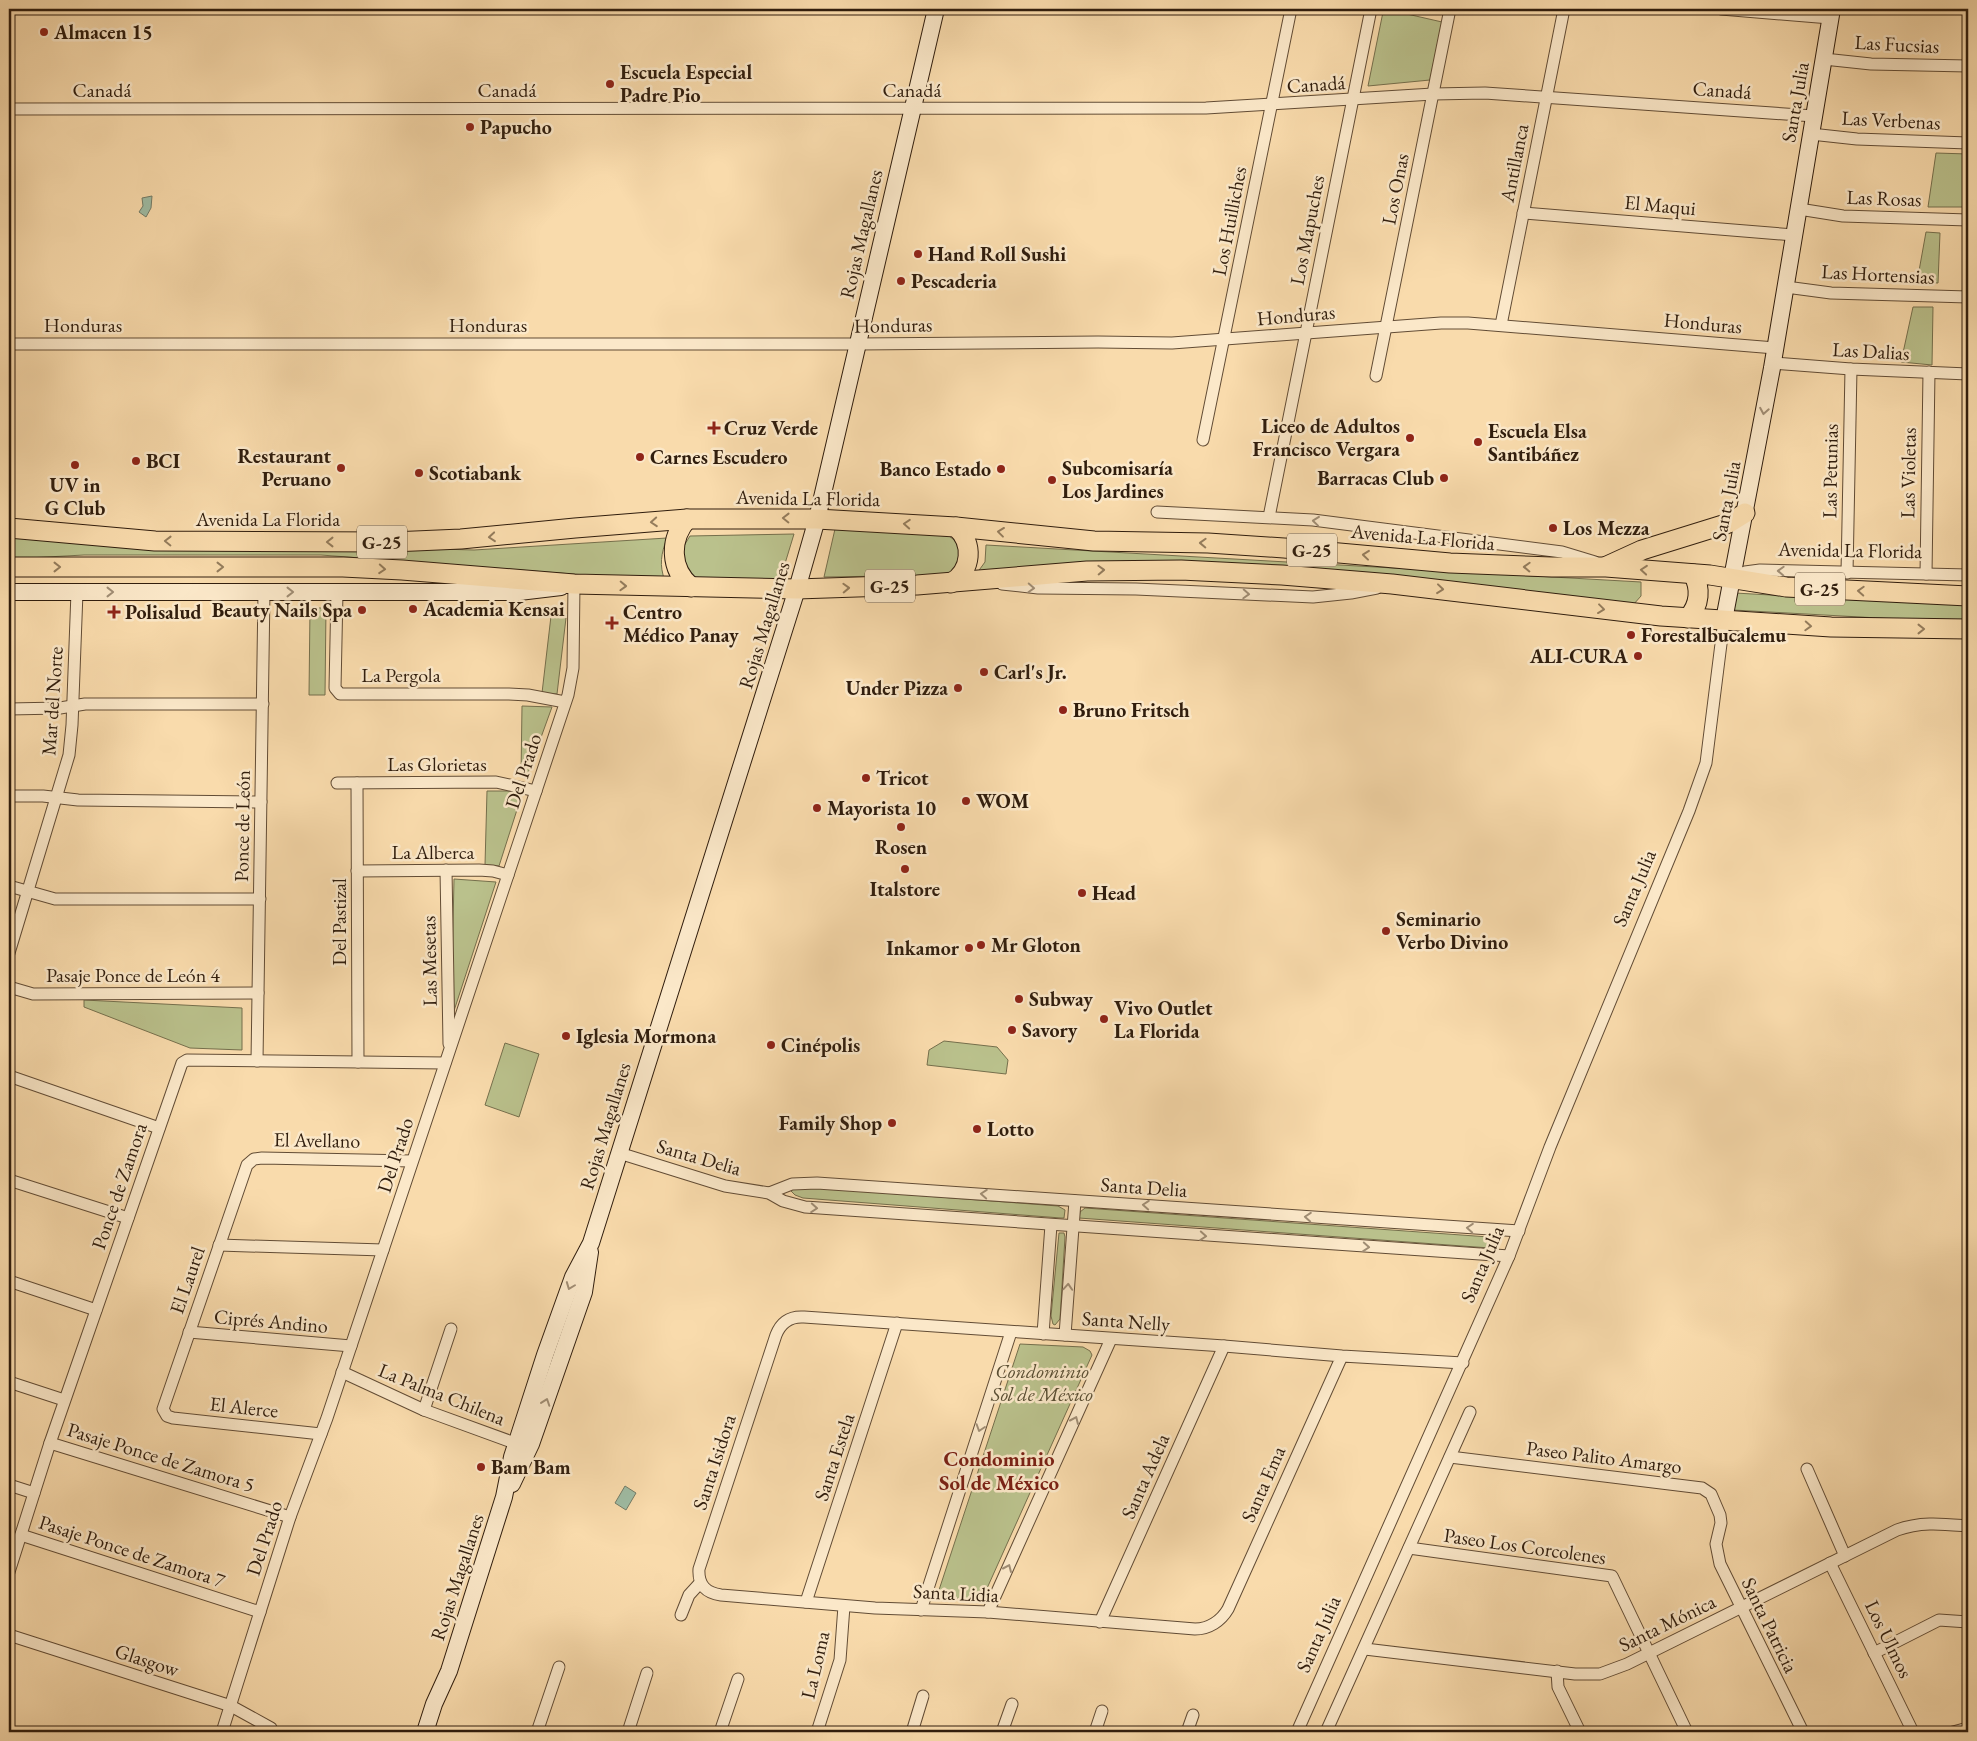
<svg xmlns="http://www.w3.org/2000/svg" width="1977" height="1741" font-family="'EB Garamond',serif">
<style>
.green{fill:#bac18c;stroke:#756f4c}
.water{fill:#9fbca4;stroke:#737c68}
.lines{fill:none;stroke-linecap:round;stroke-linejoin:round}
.street-casing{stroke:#624c35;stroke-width:13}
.secondary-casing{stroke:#301d0d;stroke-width:18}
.primary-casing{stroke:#301d0d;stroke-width:21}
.street{stroke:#fbe8c9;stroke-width:11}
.secondary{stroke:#fbe8c9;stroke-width:16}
.primary{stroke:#f9dbac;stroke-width:19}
.oneway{stroke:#a08d74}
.oneway2{stroke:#947c5c}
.poi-dot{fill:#8f2418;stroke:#fbe8c9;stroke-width:2}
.labels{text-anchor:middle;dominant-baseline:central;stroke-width:5;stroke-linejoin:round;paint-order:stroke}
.shield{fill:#fbe8c9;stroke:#6d5a45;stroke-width:1}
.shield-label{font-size:19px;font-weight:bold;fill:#301d0d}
.poi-label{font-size:20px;font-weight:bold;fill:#301d0d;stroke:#fbe8c9;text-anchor:start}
.street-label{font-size:20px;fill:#301d0d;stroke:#fbe8c9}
.park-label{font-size:20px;font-style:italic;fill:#594e33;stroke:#fbe8c9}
.neighbourhood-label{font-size:21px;font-weight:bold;fill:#7a1f14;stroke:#fbe8c9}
</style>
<rect width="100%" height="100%" fill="#f9dbac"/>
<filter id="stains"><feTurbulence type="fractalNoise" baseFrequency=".004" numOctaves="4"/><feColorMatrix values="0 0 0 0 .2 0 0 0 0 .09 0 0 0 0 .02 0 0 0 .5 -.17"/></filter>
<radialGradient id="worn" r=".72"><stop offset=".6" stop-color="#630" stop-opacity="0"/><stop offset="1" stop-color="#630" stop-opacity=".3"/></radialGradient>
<g class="green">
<polygon points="1383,12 1407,14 1442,22 1430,80 1368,86"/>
<polygon points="1936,153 1968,154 1967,207 1928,207"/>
<polygon points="1926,232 1940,233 1938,283 1917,282"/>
<polygon points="1913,307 1933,307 1932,365 1901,362"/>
<polygon points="835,529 949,536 962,546 961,561 950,575 824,577"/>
<path d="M794 534 780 580H690C680 561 678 554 690 536Z"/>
<path d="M9 537 474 550 667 538C661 554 659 565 665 581L321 555H84L9 559Z"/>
<polygon points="986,545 1641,582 1641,596 1633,605 1309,570 977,573 985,562"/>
<polygon points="1735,593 1859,600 1968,602 1968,621 1933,621 1733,610"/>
<polygon points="310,608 326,608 325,695 309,695"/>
<polygon points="551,616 566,618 557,694 542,693"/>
<polygon points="522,706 552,707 527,776 521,776"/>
<polygon points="487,791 523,791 499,866 485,865"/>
<polygon points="454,879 496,882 451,1020"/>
<polygon points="84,1000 242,1008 242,1050 190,1048 84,1007"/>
<polygon points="944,1041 997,1047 1008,1060 1006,1074 927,1065 929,1050"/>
<polygon points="505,1043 539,1054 519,1117 485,1105"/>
<polygon points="806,1187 1058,1206 1065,1210 1064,1218 1061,1218 803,1198 795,1195 791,1191 793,1189"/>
<polygon points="1085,1208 1489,1237 1494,1239 1495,1243 1490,1248 1079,1218 1080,1212"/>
<polygon points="1059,1233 1064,1233 1065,1237 1060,1319 1055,1325 1053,1324 1051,1316"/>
<polygon points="1020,1344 1083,1347 1090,1351 1092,1355 984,1595 979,1599 946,1598 943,1597 939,1590"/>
</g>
<g class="water">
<polygon points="152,196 151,208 146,217 139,212 143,206 142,198"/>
<polygon points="625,1486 636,1493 626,1510 615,1503"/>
</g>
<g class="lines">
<g class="street-casing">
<g id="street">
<polyline points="1721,9 1830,18"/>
<polyline points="1824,59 1871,64 1968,66"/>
<polyline points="9,109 1206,108 1433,94 1485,93 1814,116"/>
<polyline points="1811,134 1857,139 1968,143"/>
<polyline points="1799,209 1843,216 1968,220"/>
<polyline points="1523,213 1794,235"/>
<polyline points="1786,287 1831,293 1968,297"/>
<polyline points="1501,325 1564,9"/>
<polyline points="9,344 857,344 1098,342 1172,343 1441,323 1468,323 1775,348"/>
<polyline points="1773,363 1851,369 1968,374"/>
<polyline points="1376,376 1450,9"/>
<polyline points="1203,440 1291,9"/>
<polyline points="1157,512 1313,520 1562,552 1595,562"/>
<polyline points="1269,517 1371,9"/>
<polyline points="1847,573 1851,369"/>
<polyline points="1926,574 1929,372"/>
<polyline points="1734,577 1745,572 1760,570 1968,575"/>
<polyline points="1002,584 1038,588 1136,589 1313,597 1351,593 1377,588"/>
<polyline points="337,592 335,688 340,694 509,694 528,695 565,702"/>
<polyline points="9,709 60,708 85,704 263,704"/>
<polyline points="337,783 496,782 536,791"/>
<polyline points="357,783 358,1062"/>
<polyline points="9,796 43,796 78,800 261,802"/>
<polyline points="446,870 449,1044"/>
<polyline points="357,871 479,870 493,871 508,875"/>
<polyline points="9,886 55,899 260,899"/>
<polyline points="9,953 69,755 72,725 77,592"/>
<polyline points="9,987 33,994 258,993"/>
<polyline points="257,1061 264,592"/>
<polyline points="9,1076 159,1128"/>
<polyline points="619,1153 725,1186 769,1193 783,1201 805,1207 1509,1256"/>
<polyline points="9,1180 128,1218"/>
<polyline points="769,1193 792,1184 817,1183 1519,1231"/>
<polyline points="219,1245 383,1250"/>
<polyline points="9,1281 96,1310"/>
<polyline points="189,1332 351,1346"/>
<polyline points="1043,1334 1051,1225"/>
<polyline points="1065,1335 1075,1201"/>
<path d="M1342 1356 1228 1609C1221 1621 1209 1629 1195 1629L988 1612 875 1608 721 1595C706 1593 698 1585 699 1569L776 1335C781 1322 790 1316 804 1317L1224 1346 1342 1356 1463 1363"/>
<polyline points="342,1372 424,1410 523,1446"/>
<polyline points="9,1382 64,1400"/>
<polyline points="424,1410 451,1329"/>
<polyline points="321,1434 173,1418 167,1416 163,1409 247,1165 254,1159 262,1158 412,1161"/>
<polyline points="50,1443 290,1517"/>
<polyline points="1450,1457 1702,1488 1711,1494 1720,1515 1721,1523 1716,1544 1720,1564 1803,1732"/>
<polyline points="1807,1469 1845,1556"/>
<polyline points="9,1485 34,1493"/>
<polyline points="21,1535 260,1612"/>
<polyline points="1409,1548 1612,1576 1687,1732"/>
<polyline points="1830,1563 1913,1732"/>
<polyline points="9,1572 50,1443 182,1063 187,1060 445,1063"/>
<polyline points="806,1602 897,1323"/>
<polyline points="921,1610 1011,1332"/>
<polyline points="988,1612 1111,1339"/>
<polyline points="681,1615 689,1595 700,1583"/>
<polyline points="1100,1622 1224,1346"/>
<polyline points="9,1635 231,1706 271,1728"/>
<path d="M1365 1649 1575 1674H1600L1627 1664 1897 1530C1921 1521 1944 1524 1968 1526"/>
<polyline points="1874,1653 1939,1620 1968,1622"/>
<polyline points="1557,1671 1558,1687 1580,1732"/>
<polyline points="222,1732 290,1517 327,1418 568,695 573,668 574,584"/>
<polyline points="537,1732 559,1667"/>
<polyline points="628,1732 647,1673"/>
<polyline points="720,1732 738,1679"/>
<polyline points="817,1732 840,1660 844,1606"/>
<polyline points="912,1732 923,1696"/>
<polyline points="1002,1732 1012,1704"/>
<polyline points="1095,1732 1102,1711"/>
<polyline points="1187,1732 1193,1715"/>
<polyline points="1297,1732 1509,1256 1550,1147 1689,811 1706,763 1724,620"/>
<polyline points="1326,1732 1470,1412"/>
<polyline points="1953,1732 1968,1728"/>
</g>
</g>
<g class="secondary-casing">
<g id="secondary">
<polyline points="9,592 519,592 561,587"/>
<polyline points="1724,620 1772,368 1832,9"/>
<polyline points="512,1484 531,1444 584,1292 590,1252"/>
<polyline points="425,1732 434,1704 449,1671 504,1497 512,1457 545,1355 573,1277 591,1243 797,589 817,519 936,9"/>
</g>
</g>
<g class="primary-casing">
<g id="primary">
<path d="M687 519C669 540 670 569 691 587"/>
<polyline points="9,528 155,541 392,542 461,539 575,528 687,519 817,519 956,527 1094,541 1208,543 1284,548 1450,563 1552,567 1606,567 1710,575 1786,587 1968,596"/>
<polyline points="1607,566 1642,550 1729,523 1745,513"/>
<polyline points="9,567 343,567 402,570 574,584 797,589 917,585 1087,571 1181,570 1282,575 1392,584 1661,616 1831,627 1968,629"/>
<path d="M951 583C972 571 974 543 956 527"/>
<path d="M1688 618C1700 605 1701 588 1693 574"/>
</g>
</g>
<use href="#street" class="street"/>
<use href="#secondary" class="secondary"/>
<use href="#primary" class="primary"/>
</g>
<defs><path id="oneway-chevron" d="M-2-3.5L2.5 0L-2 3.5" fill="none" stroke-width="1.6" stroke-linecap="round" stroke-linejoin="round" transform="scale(1.25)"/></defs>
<g class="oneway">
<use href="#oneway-chevron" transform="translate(1764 411) rotate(100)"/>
<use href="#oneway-chevron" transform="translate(1316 521) rotate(-174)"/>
<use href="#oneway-chevron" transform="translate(1781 571) rotate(-178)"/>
<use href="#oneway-chevron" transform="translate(1031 588) rotate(3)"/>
<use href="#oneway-chevron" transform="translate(110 592)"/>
<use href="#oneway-chevron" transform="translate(290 592)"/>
<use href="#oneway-chevron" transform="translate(1246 594) rotate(3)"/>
<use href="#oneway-chevron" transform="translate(984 1194) rotate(-176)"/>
<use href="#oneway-chevron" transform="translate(1146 1205) rotate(-176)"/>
<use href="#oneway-chevron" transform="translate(814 1208) rotate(4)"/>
<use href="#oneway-chevron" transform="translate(1308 1217) rotate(-176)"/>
<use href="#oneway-chevron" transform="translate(1470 1228) rotate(-176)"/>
<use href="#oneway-chevron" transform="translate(1203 1236) rotate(4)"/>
<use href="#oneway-chevron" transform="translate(1366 1247) rotate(4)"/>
<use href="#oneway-chevron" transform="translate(570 1286) rotate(111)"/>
<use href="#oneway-chevron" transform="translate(1068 1287) rotate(-86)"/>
<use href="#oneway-chevron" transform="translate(546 1402) rotate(-71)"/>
<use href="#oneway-chevron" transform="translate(1075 1420) rotate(-66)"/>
<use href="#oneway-chevron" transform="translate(980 1428) rotate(108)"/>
<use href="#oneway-chevron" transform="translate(1008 1568) rotate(-66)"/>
</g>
<g class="oneway2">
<use href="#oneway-chevron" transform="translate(786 518) rotate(-179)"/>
<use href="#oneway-chevron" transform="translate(654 522) rotate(176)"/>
<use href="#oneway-chevron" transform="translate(907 524) rotate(-176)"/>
<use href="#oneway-chevron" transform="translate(1001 532) rotate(-173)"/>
<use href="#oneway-chevron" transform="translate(492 537) rotate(175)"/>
<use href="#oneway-chevron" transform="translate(168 541) rotate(-179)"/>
<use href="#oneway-chevron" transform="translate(330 542) rotate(-180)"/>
<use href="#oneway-chevron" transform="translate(1203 543) rotate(-178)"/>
<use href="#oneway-chevron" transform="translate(1366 555) rotate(-174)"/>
<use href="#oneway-chevron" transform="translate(57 567)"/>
<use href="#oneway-chevron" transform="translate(220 567)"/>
<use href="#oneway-chevron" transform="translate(1527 567) rotate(-178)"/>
<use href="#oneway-chevron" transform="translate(382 569) rotate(4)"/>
<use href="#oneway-chevron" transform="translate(1101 570) rotate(-2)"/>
<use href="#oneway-chevron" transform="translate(1644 570) rotate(-175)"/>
<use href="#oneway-chevron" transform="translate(623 586) rotate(2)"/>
<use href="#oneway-chevron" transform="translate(846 588) rotate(-2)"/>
<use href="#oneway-chevron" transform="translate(1440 589) rotate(6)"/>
<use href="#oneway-chevron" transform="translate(1861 591) rotate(-177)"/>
<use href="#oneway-chevron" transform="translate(1601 609) rotate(7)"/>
<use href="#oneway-chevron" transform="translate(1808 626) rotate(3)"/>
<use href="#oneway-chevron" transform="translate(1921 629)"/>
</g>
<g class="poi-dot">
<circle cx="44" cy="32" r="5"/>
<circle cx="610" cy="84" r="5"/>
<circle cx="470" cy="127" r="5"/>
<circle cx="918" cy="254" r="5"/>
<circle cx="901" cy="281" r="5"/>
<path d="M711.5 420.5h5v5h5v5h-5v5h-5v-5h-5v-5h5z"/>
<circle cx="1410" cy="438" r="5"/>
<circle cx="1478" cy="442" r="5"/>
<circle cx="640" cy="457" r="5"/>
<circle cx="136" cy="461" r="5"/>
<circle cx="75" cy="465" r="5"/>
<circle cx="341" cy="468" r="5"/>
<circle cx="1001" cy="469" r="5"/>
<circle cx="419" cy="473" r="5"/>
<circle cx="1444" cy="478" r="5"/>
<circle cx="1052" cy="480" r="5"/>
<circle cx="1553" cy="528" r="5"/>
<circle cx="413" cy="609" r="5"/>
<circle cx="362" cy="610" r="5"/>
<path d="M111.5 604.5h5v5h5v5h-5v5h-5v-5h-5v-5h5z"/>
<path d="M609.5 615.5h5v5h5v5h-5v5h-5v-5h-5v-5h5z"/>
<circle cx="1631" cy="635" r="5"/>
<circle cx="1638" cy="656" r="5"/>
<circle cx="984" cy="672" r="5"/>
<circle cx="958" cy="688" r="5"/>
<circle cx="1063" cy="710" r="5"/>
<circle cx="866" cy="778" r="5"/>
<circle cx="966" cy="801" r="5"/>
<circle cx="817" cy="808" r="5"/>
<circle cx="901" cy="827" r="5"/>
<circle cx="905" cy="869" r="5"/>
<circle cx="1082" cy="893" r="5"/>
<circle cx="1386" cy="931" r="5"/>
<circle cx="981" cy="945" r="5"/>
<circle cx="969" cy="948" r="5"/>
<circle cx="1019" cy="999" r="5"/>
<circle cx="1104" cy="1019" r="5"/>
<circle cx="1012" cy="1030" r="5"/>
<circle cx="566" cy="1036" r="5"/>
<circle cx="771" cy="1045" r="5"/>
<circle cx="892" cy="1123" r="5"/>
<circle cx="977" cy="1129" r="5"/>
<circle cx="481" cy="1467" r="5"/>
</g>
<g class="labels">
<g class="shield">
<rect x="357" y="525.5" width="50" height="33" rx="4"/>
<rect x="1287" y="533.5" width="50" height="33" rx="4"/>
<rect x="865" y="569.5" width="50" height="33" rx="4"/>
<rect x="1795" y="572.5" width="50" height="33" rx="4"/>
</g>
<g class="shield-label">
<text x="382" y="542">G-25</text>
<text x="1312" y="550">G-25</text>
<text x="890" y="586">G-25</text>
<text x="1820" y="589">G-25</text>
</g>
<g class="poi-label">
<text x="54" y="32">Almacen 15</text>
<text x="620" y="72">Escuela Especial<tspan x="620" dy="23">Padre Pio</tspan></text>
<text x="480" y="127">Papucho</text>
<text x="928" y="254">Hand Roll Sushi</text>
<text x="911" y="281">Pescaderia</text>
<text x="1400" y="426" text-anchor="end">Liceo de Adultos<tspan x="1400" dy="23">Francisco Vergara</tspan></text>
<text x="724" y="428">Cruz Verde</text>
<text x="1488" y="431">Escuela Elsa<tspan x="1488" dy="23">Santibáñez</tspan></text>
<text x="331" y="456" text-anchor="end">Restaurant<tspan x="331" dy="23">Peruano</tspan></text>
<text x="650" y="457">Carnes Escudero</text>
<text x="146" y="461">BCI</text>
<text x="1062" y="468">Subcomisaría<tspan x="1062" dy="23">Los Jardines</tspan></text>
<text x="991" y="469" text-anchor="end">Banco Estado</text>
<text x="429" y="473">Scotiabank</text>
<text x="1434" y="478" text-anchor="end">Barracas Club</text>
<text x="75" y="485" text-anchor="middle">UV in<tspan x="75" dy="23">G Club</tspan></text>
<text x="1563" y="528">Los Mezza</text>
<text x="423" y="609">Academia Kensai</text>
<text x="352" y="610" text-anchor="end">Beauty Nails Spa</text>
<text x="125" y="612">Polisalud</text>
<text x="623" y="612">Centro<tspan x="623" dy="23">Médico Panay</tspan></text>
<text x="1641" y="635">Forestalbucalemu</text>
<text x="1628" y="656" text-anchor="end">ALI-CURA</text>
<text x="994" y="672">Carl's Jr.</text>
<text x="948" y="688" text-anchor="end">Under Pizza</text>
<text x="1073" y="710">Bruno Fritsch</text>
<text x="876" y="778">Tricot</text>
<text x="976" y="801">WOM</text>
<text x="827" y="808">Mayorista 10</text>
<text x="901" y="847" text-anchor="middle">Rosen</text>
<text x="905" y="889" text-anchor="middle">Italstore</text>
<text x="1092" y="893">Head</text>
<text x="1396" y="919">Seminario<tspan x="1396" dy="23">Verbo Divino</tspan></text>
<text x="991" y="945">Mr Gloton</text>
<text x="959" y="948" text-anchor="end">Inkamor</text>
<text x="1029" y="999">Subway</text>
<text x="1114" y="1008">Vivo Outlet<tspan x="1114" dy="23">La Florida</tspan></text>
<text x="1022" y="1030">Savory</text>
<text x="576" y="1036">Iglesia Mormona</text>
<text x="781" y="1045">Cinépolis</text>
<text x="882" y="1123" text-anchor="end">Family Shop</text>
<text x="987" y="1129">Lotto</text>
<text x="491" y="1467">Bam Bam</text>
</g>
<g class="street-label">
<text transform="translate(1897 44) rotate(3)">Las Fucsias</text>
<text transform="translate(1316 84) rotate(-4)">Canadá</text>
<text x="102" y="90">Canadá</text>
<text x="507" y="90">Canadá</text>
<text x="912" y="90">Canadá</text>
<text transform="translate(1722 90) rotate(4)">Canadá</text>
<text transform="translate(1795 102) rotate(-80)">Santa Julia</text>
<text transform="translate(1891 120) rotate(3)">Las Verbenas</text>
<text transform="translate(1514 163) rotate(-79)">Antillanca</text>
<text transform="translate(1395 189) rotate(-79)">Los Onas</text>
<text transform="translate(1884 198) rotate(2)">Las Rosas</text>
<text transform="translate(1660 205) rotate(5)">El Maqui</text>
<text transform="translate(1229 221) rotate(-79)">Los Huilliches</text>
<text transform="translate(1307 230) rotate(-79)">Los Mapuches</text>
<text transform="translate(861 234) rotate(-77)">Rojas Magallanes</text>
<text transform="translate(1878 274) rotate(3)">Las Hortensias</text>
<text transform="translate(1296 315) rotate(-5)">Honduras</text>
<text transform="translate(1703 323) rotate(5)">Honduras</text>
<text x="83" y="325">Honduras</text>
<text x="488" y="325">Honduras</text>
<text transform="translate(893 325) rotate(-1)">Honduras</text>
<text transform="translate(1871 351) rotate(3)">Las Dalias</text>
<text transform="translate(1830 471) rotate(-89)">Las Petunias</text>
<text transform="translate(1908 473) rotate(-89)">Las Violetas</text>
<text transform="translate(808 498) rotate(1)">Avenida La Florida</text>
<text transform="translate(1726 501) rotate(-79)">Santa Julia</text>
<text x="268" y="519">Avenida La Florida</text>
<text transform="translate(1423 537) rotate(5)">Avenida La Florida</text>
<text transform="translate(1850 550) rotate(1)">Avenida La Florida</text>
<text transform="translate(764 625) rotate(-73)">Rojas Magallanes</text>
<text x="401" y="675">La Pergola</text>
<text transform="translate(52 701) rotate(-86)">Mar del Norte</text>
<text x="437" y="764">Las Glorietas</text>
<text transform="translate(523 771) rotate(-72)">Del Prado</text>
<text transform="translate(242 826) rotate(-89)">Ponce de León</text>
<text x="433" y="852">La Alberca</text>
<text transform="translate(1634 888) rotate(-67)">Santa Julia</text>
<text transform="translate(339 922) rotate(-90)">Del Pastizal</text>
<text transform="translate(429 961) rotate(-91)">Las Mesetas</text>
<text x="133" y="975">Pasaje Ponce de León 4</text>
<text transform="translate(605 1126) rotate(-73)">Rojas Magallanes</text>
<text transform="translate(317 1140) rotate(1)">El Avellano</text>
<text transform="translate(395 1155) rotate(-72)">Del Prado</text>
<text transform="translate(699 1157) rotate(16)">Santa Delia</text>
<text transform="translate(119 1186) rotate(-71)">Ponce de Zamora</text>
<text transform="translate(1144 1187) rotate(4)">Santa Delia</text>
<text transform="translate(1482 1264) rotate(-67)">Santa Julia</text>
<text transform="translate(187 1280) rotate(-71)">El Laurel</text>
<text transform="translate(271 1321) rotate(5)">Ciprés Andino</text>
<text transform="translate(1126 1321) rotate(4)">Santa Nelly</text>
<text transform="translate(442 1394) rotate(22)">La Palma Chilena</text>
<text transform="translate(244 1407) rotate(6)">El Alerce</text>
<text transform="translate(161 1457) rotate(17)">Pasaje Ponce de Zamora 5</text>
<text transform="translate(834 1457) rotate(-72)">Santa Estela</text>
<text transform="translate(1604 1457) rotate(7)">Paseo Palito Amargo</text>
<text transform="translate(714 1462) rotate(-72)">Santa Isidora</text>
<text transform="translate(1145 1476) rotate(-66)">Santa Adela</text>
<text transform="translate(1263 1484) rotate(-66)">Santa Ema</text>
<text transform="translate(264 1538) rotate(-72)">Del Prado</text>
<text transform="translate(1525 1546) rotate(8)">Paseo Los Corcolenes</text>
<text transform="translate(132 1551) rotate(18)">Pasaje Ponce de Zamora 7</text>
<text transform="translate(457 1577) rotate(-72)">Rojas Magallanes</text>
<text transform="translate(956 1593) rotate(3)">Santa Lidia</text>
<text transform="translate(1667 1623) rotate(-26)">Santa Mónica</text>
<text transform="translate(1770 1625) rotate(64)">Santa Patricia</text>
<text transform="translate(1318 1634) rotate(-66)">Santa Julia</text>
<text transform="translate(1889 1639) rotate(64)">Los Ulmos</text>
<text transform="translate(147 1660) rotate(18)">Glasgow</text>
<text transform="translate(815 1665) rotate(-77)">La Loma</text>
</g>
<g class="park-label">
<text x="1042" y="1371">Condominio<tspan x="1042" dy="23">Sol de México</tspan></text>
</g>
<g class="neighbourhood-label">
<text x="999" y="1458">Condominio<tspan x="999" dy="24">Sol de México</tspan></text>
</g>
</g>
<rect width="1977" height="1741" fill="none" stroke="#f9dbac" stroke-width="30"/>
<rect x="10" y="10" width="1957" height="1721" fill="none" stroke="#301d0d" stroke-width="2.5"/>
<rect x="15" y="15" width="1947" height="1711" fill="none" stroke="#301d0d"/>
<rect width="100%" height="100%" filter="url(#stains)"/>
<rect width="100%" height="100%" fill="url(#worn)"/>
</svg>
